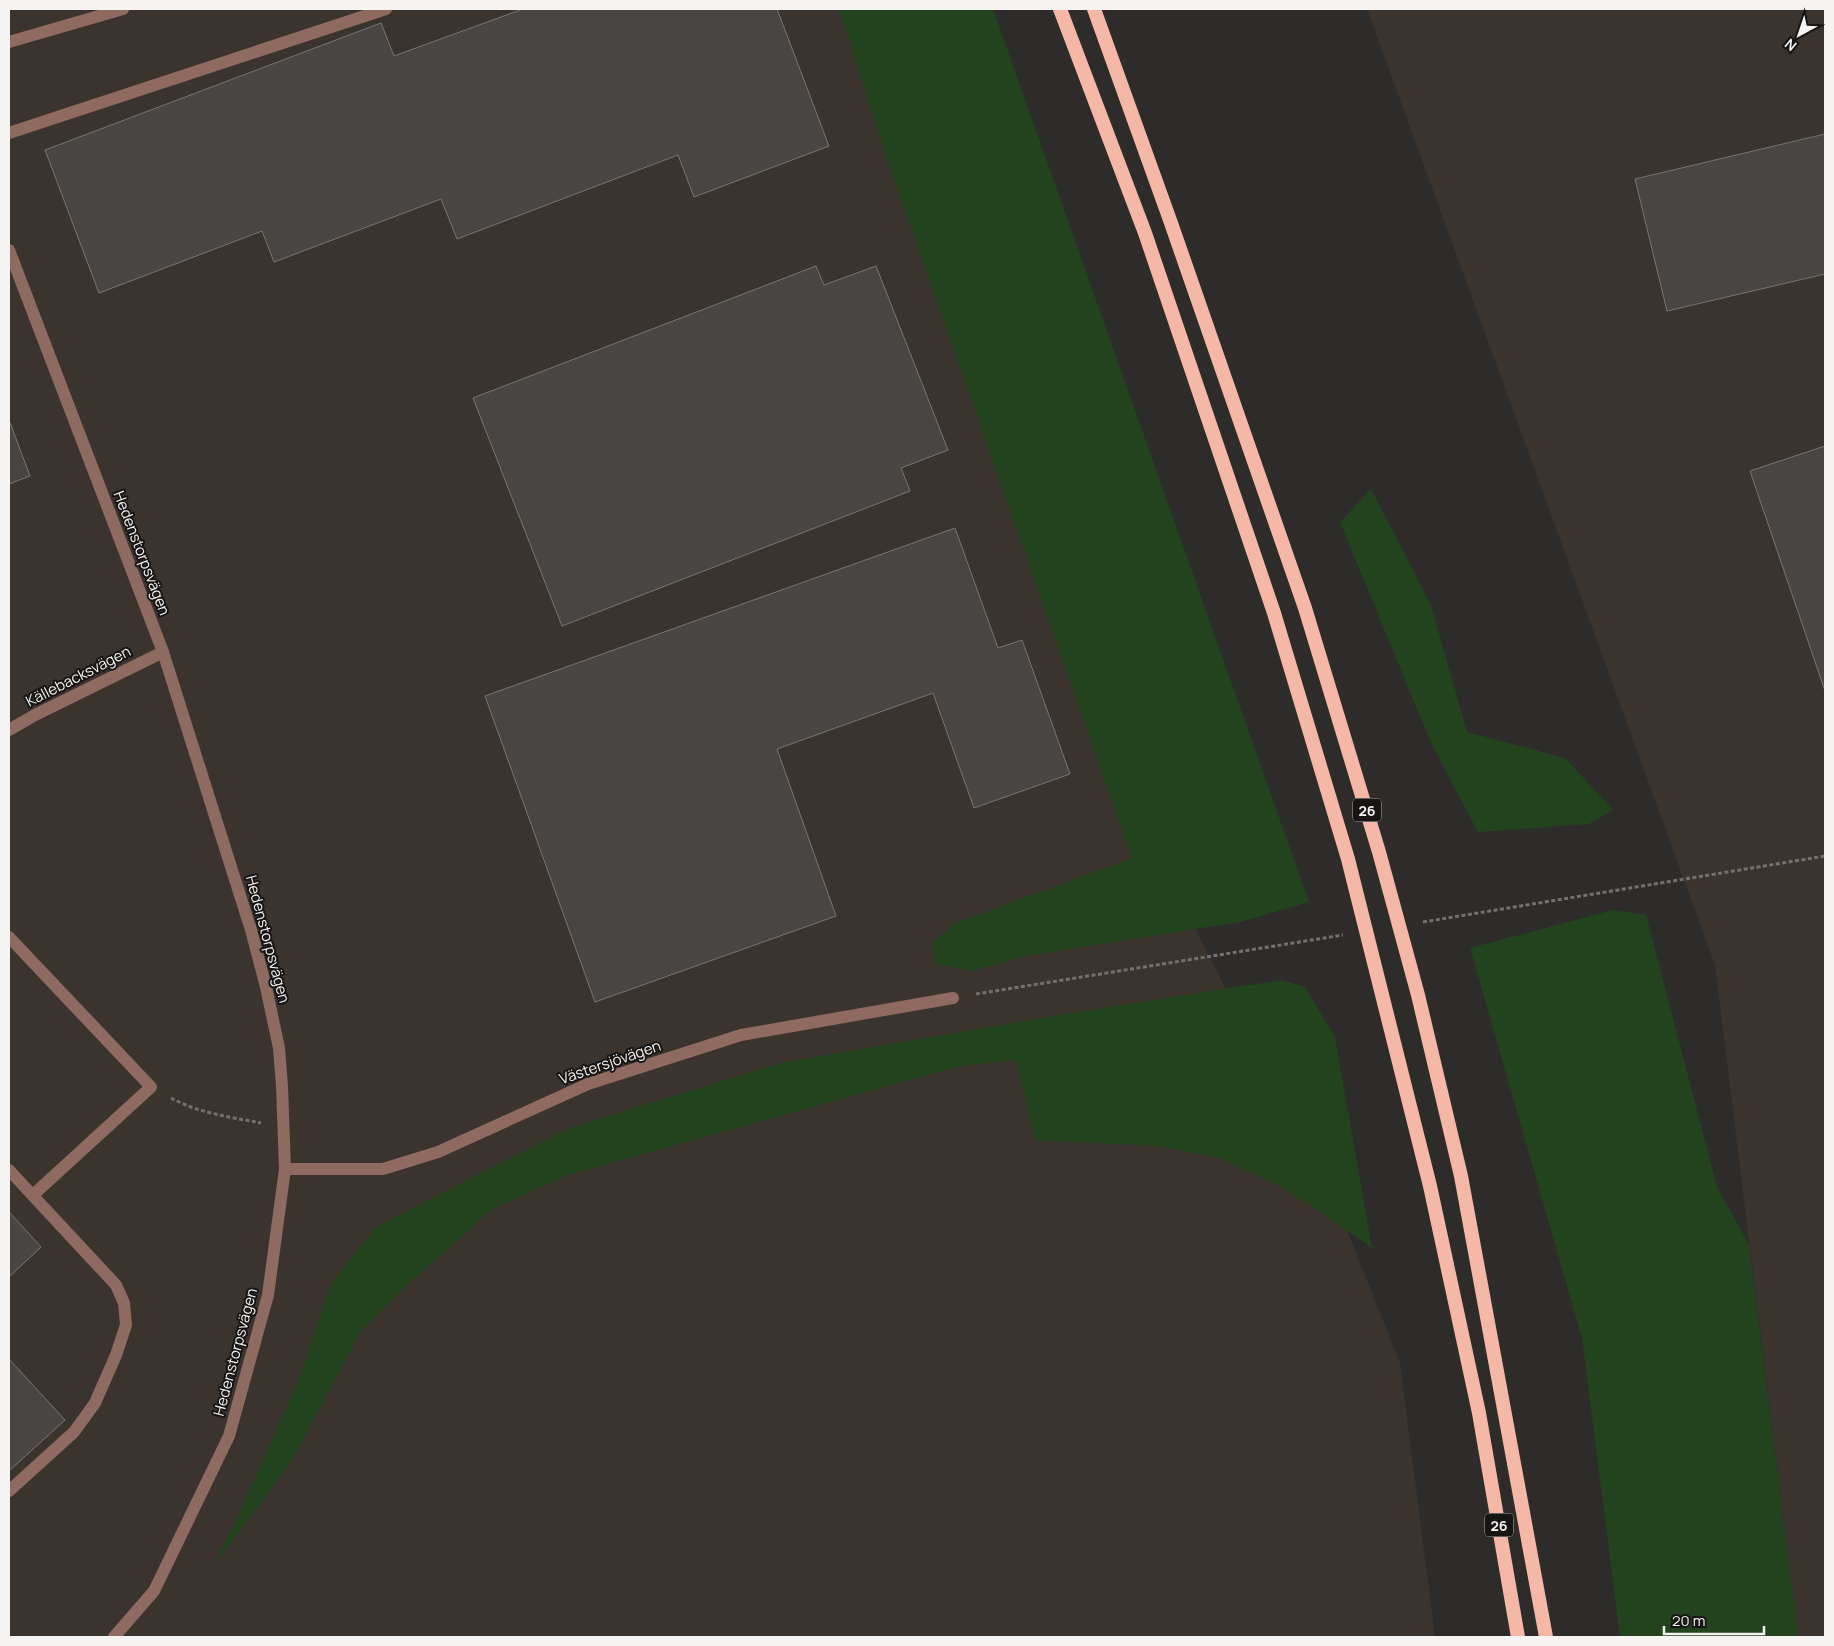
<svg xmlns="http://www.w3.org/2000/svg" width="1834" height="1646" font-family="Manrope,sans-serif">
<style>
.built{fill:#3b342e}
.green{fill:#22431e}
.building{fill:#484543;stroke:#787673}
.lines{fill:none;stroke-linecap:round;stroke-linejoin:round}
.path{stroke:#737170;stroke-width:3;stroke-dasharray:4 2.5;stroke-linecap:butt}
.service{stroke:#8e6a61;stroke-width:12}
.minor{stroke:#8e6a61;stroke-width:12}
.tertiary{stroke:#8e6a61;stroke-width:12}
.trunk{stroke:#f6b8a6;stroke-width:14}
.labels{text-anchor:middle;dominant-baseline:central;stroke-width:4;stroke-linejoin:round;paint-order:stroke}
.shield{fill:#161514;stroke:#b3b1b0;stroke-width:1}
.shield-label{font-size:14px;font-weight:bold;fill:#f6f4f3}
.street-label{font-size:15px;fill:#f6f4f3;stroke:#161514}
</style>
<rect width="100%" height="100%" fill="#2e2c2b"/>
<g class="built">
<polygon points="9,9 850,9 1184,906 1346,1228 1400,1363 1435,1637 9,1637"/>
<polygon points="1367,9 1825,9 1825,1637 1798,1637 1715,965"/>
</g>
<g class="green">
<polygon points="839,9 993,9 1309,902 1240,922 1026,956 973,971 936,964 932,943 956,923 1132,858 886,156"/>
<polygon points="1371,489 1431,605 1467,732 1565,758 1613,810 1589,824 1478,832 1431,743 1340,522"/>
<polygon points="1613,910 1646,915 1717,1187 1749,1245 1798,1637 1620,1637 1582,1338 1470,948"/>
<polygon points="1282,980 1305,987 1335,1037 1372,1248 1325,1215 1276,1184 1219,1158 1159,1146 1035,1140 1016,1060 960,1066 568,1175 490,1210 455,1243 410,1282 361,1331 291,1462 214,1566 240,1512 296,1386 332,1282 376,1227 569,1128 781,1063 1058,1015"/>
</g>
<g class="building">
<polygon points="523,9 777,9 829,146 694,197 678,155 457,239 441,199 274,262 262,231 99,293 45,150 381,23 394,56"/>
<polygon points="1825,134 1825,274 1667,311 1635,179"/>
<polygon points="816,266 824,285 876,266 948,450 901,468 910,491 562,626 473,398"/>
<polygon points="9,420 30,476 9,484"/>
<polygon points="1825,446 1825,691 1750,471"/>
<polygon points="955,528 998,648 1022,640 1070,774 974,808 933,693 777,749 836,916 595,1002 485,696"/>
<polygon points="9,1212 41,1247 9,1277"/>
<polygon points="9,1359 65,1420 9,1471"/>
</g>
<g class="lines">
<g class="path">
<polyline points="1423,922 1825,856"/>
<polyline points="976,994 1343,935"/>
<path d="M171 1098C198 1113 230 1117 261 1123"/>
</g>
<g class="service">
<polyline points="9,42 123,9"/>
<polyline points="9,133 386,9"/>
<polyline points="9,937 151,1087 33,1195"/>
<polyline points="285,1169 383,1169 438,1152 588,1084 741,1035 953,998"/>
<polyline points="9,1170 116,1285 124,1303 126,1325 116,1355 95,1403 74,1432 9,1491"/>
</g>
<polyline class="minor" points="9,730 35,715 163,652"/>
<polyline class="tertiary" points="9,250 163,652 251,930 266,987 279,1048 282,1086 285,1169 268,1295 229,1436 154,1591 114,1637"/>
<g class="trunk">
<polyline points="1060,9 1145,233 1274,613 1348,859 1430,1186 1479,1413 1518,1637"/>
<polyline points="1094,9 1171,223 1305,608 1379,852 1418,995 1461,1176 1546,1637"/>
</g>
</g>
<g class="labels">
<g class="shield">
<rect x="1353" y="798.5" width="28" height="23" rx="4"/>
<rect x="1485" y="1513.5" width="28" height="23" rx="4"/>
</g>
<g class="shield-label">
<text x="1367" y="810">26</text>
<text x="1499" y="1525">26</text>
</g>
<g class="street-label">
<text transform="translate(142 553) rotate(69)">Hedenstorpsvägen</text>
<text transform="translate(78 676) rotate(-27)">Källebacksvägen</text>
<text transform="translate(268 939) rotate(75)">Hedenstorpsvägen</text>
<text transform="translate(610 1062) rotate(-19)">Västersjövägen</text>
<text transform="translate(235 1352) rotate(-75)">Hedenstorpsvägen</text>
</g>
</g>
<rect width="1834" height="1646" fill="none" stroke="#f6f4f3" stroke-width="20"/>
<g transform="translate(1799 35) rotate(220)" stroke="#161514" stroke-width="4" paint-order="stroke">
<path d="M0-4L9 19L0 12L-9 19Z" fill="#f6f4f3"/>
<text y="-8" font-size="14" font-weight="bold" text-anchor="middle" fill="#f6f4f3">N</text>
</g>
<path d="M1664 1626v8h100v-8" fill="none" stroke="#f6f4f3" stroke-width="2.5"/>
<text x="1672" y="1626" font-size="15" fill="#f6f4f3" stroke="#161514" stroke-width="4" paint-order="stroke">20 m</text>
</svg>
